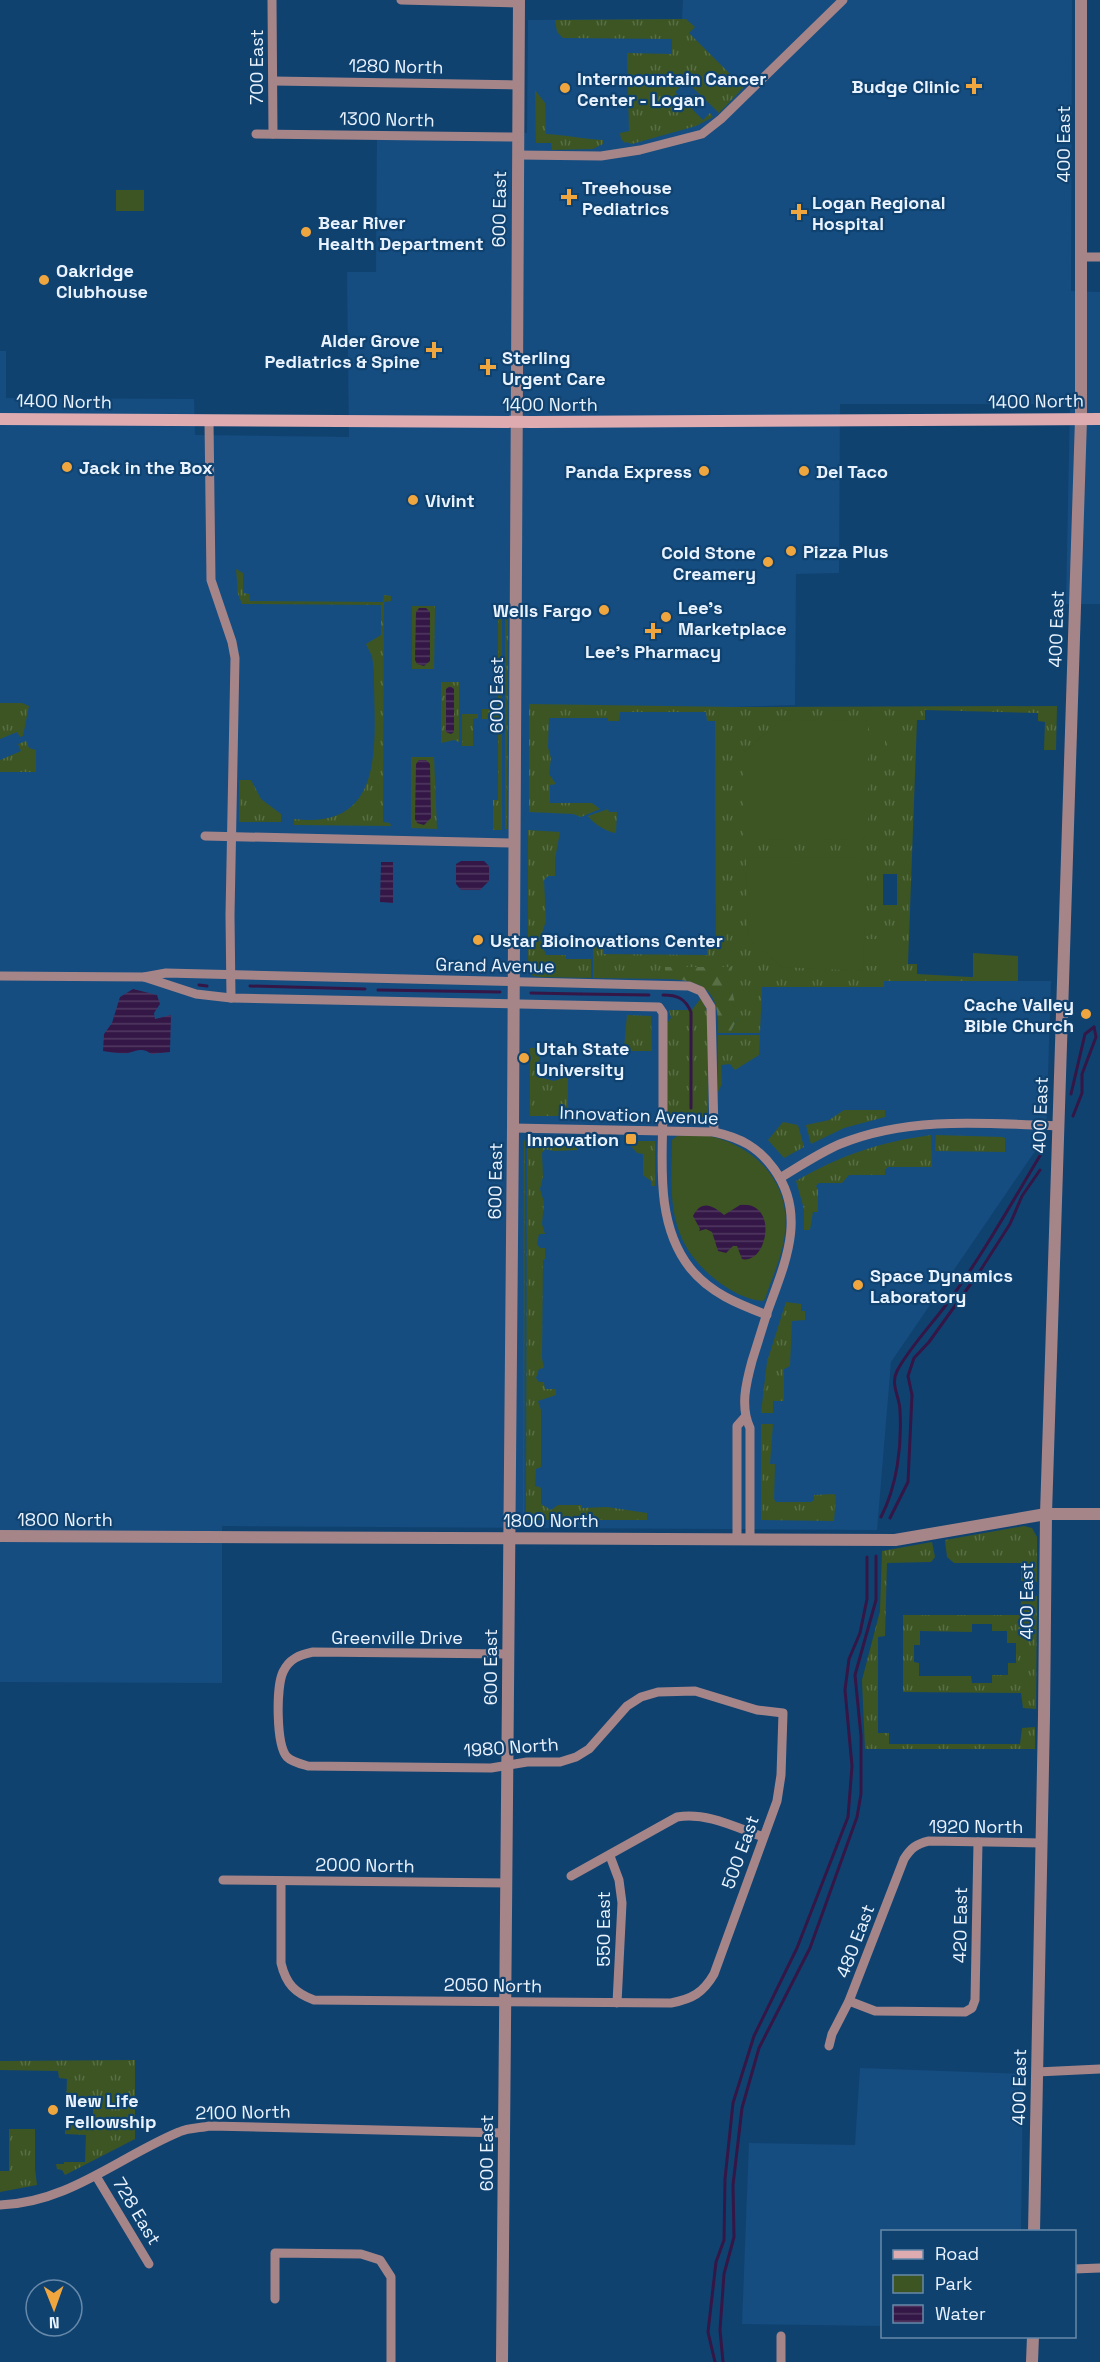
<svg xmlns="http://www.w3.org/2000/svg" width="1100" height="2362" font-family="'Space Grotesk',sans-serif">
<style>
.built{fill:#154d81}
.grass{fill:url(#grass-tufts);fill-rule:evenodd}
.forest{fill:url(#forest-firs)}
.park{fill:#3c5523}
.water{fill:url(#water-rules)}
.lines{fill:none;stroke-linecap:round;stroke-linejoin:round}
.stream{stroke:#341746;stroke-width:3}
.minor{stroke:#a68589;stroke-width:9}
.tertiary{stroke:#a68589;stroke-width:12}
.secondary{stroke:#deabb1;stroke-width:12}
.poi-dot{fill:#f0a63f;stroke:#104270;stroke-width:2}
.labels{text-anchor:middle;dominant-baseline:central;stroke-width:4.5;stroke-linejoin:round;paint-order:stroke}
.street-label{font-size:18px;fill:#e9f3ff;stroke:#104270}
.poi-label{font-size:18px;font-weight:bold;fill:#e9f3ff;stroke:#104270;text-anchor:start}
</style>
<defs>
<pattern id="grass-tufts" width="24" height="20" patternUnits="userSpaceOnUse" patternTransform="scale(1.5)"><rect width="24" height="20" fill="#3c5523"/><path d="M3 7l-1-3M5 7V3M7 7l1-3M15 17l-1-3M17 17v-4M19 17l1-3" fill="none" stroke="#586e44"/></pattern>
<pattern id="forest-firs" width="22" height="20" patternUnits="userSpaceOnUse" patternTransform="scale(1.5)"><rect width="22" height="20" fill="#3c5523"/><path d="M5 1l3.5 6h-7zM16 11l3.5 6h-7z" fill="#586e44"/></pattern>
<pattern id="water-rules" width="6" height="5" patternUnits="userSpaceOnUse" patternTransform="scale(1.5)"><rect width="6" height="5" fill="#341746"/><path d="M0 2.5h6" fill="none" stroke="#513962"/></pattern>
</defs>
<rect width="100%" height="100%" fill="#104270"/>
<g class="built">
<polygon points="683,0 1072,0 1071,291 1100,292 1100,604 1066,604 1070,404 840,404 839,573 796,574 795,705 735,707 731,981 1051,981 1046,1135 891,1362 877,1530 222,1526 222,1683 0,1682 0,351 6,351 6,398 194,399 195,435 349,437 347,272 376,272 377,132 527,133 528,20 682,19"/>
<polygon points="860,2068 1023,2074 1021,2231 882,2232 882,2326 742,2324 749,2143 855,2145"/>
</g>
<g class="grass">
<polygon points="686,19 695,27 689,33 738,82 741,79 747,84 719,113 686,81 675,92 685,103 695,94 701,100 692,109 703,120 710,113 713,117 696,126 632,144 626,142 625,143 621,139 620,133 629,131 627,53 672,54 672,39 563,38 557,32 555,20"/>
<path d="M535 90 545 103 546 134C566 135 583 139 603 140V144L593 149 552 150 551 143H536Z"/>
<path d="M236 569 243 573V593L249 594 250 601 383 602 384 595 391 596V601L384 602 383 822 390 823 391 826 294 825V819C391 831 373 734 374 670L372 656 366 644 381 635V605L242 604 238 594Z"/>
<polygon points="505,598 508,622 507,829 505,829"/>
<polygon points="412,606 435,606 434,669 412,669"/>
<polygon points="498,619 502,619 502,830 493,830 493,800 498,800 498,719 482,719 482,709 498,709"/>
<polygon points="441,682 459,682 459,742 454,740 441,743"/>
<polygon points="0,703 22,703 29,706 23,736 20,737 17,732 0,739"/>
<path d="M529 704 735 707 1057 706 1056 750H1044L1045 722 1038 721V713L925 710V720H917L908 964H917V974L970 977H973V981H884V987H762L760 1033H730L737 1019 731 986V967H666L665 979 593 978V941L597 945 604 947V954L707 955V946H716L715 721H707L706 712H620L619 721H608V718H549L548 747 551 758 549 774 556 784 550 785V803H592L600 809 581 817 573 814 529 812ZM883 874H897V905H883Z"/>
<polygon points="462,714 478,714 478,718 473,719 473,746 462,746"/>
<polygon points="26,741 29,748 36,750 36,772 0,772 0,760 21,751 18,744"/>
<polygon points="411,757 434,757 437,829 411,828"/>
<polygon points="239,780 251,780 261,799 281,814 281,822 239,822"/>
<path d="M608 809 609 812H617L616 833C606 832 593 823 588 816Z"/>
<polygon points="528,830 560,832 555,859 555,876 548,876 544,880 546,921 540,939 546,955 566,955 566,959 591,959 591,978 541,977 533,976 528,971"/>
<polygon points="701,998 709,1015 708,1117 667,1117 667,1023 671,1018 669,1010 692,1010"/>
<polygon points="627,1015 651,1016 652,1051 628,1051 624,1048"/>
<polygon points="718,1035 760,1035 759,1055 735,1070 730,1064 721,1065 722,1084 718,1092"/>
<polygon points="530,1048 543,1048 537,1066 543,1078 554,1081 568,1076 568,1116 530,1116"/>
<polygon points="844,1110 885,1110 885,1117 844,1128 811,1144 806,1125 829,1120"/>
<polygon points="783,1122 798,1125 804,1147 784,1158 768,1140"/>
<path d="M931 1135 932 1167H888L885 1170V1175H849L842 1183H819L816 1186 818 1190V1212H813L810 1230H804V1209L796 1181C841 1155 880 1142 931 1135Z"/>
<polygon points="936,1135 1002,1137 1005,1138 1005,1152 935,1151"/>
<polygon points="525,1139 524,1520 523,1521 524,1142"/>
<polygon points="527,1141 578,1141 578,1150 554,1151 545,1149 542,1153 543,1177 540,1189 544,1202 542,1224 545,1234 539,1234 537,1244 540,1248 545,1248 545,1259 543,1260 542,1358 544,1368 539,1369 536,1378 539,1382 544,1382 545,1389 556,1389 556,1395 538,1401 541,1410 541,1467 536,1469 535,1486 540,1487 541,1489 541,1504 551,1510 558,1505 582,1505 582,1508 607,1507 647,1513 647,1520 529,1520 526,1517"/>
<polygon points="627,1141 655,1141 655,1186 651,1186 651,1181 643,1175 643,1154 637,1153 631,1146 626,1145"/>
<polygon points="786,1302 801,1304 801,1311 805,1311 805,1320 792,1321 790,1366 784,1369 784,1401 773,1401 773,1413 761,1413 767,1362"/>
<polygon points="761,1424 773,1424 770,1464 775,1464 774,1499 776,1502 811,1502 814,1500 814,1495 834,1494 836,1496 834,1521 761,1520"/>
<polygon points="1024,1526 1032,1528 1037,1537 1037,1582 1021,1581 1021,1563 954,1563 947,1557 945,1540"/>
<polygon points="932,1542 935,1557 931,1562 887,1563 885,1636 878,1637 878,1733 889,1733 889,1744 1020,1744 1022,1728 1035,1727 1035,1749 865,1749 862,1680 880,1611 882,1551"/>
<path d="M1024 1596H1037L1036 1709 1023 1708 1021 1693 903 1692V1615H1020L1021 1599ZM972 1624H992V1631H1007V1643H1016V1663H1008V1675H992V1683H972L971 1676H919V1663L914 1662V1645H920V1631L972 1632Z"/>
<polygon points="135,2060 135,2139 65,2175 62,2170 57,2169 56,2164 64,2164 64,2162 85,2162 86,2135 65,2134 65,2128 70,2128 70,2124 93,2124 93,2106 66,2106 67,2079 59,2078 58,2071 0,2070 0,2061"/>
<polygon points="9,2129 35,2129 35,2169 37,2185 0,2192 0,2171 9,2171"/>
</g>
<path class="forest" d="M665 967H731V986L737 1012V1019L730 1033H718C720 991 705 980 665 979Z"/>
<g class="park">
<rect x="116" y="190" width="28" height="21"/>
<rect x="870" y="719" width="15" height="27"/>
<rect x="887" y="719" width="15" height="27"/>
<polygon points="868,720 868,835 861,840 743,839 743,753 780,721"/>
<polygon points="861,857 867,862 863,971 782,967 748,938 746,858"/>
<rect x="866" y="939" width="14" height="27"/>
<rect x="883" y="940" width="15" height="27"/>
<polygon points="973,953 1018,956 1018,981 973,981"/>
<path d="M704 1135C752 1143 791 1180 785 1232 783 1255 772 1277 765 1299L763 1301C746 1300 729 1290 716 1280 666 1240 671 1198 672 1140L677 1136Z"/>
</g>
<g class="water">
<polygon points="419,608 426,608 430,612 430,661 424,666 417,664 415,660 416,612"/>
<polygon points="450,686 454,689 454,732 451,734 446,732 446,689"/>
<polygon points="419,760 426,760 430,764 431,818 424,825 417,823 415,819 416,764"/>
<polygon points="461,861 484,861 489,866 489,881 480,890 461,890 456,884 456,864"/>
<polygon points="381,862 393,862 393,903 380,902"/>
<path d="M133 989 157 995 160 1004 154 1013 155 1019 171 1015 170 1052 151 1054C142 1047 137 1051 128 1053 121 1054 110 1052 103 1051L104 1034 112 1023 120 997Z"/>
<path d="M740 1205C779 1200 768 1265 742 1259L737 1246H733L726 1253 718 1251 712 1232 706 1229 699 1231 700 1229 693 1216C702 1199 713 1206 724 1215Z"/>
</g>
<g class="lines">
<g class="stream">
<polyline points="199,985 207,986"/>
<polyline points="250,986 365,989"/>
<polyline points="378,990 500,992"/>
<polyline points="531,993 581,994"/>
<polyline points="582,994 649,995"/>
<path d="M663 995C677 995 685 998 691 1012V1108"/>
<polyline points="1071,1094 1085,1034 1094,1027"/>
<polyline points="1073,1116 1082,1093 1082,1074 1096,1037 1094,1027"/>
<path d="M881 1517C897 1486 902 1446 900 1411 900 1397 890 1385 897 1371 909 1348 933 1323 949 1301 983 1254 1011 1204 1041 1154"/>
<polyline points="890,1518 908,1482 912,1395 908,1376 914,1358 929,1342 980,1271 1010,1224 1022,1196 1040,1170"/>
<polyline points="715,2362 708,2332 716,2262 724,2240 725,2179 733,2103 754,2036 797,1948 848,1817 852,1766 845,1690 849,1659 860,1633 867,1599 867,1557"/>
<polyline points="723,2362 720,2330 724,2274 734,2237 733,2185 742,2108 759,2048 810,1948 857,1817 861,1794 861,1736 855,1675 876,1600 876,1556"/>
</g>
<g class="minor">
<polyline points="272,0 273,134"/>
<polyline points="401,0 519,3"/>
<polyline points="273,81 518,85"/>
<polyline points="256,134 517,137"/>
<polyline points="518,155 601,156 640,150 702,134 721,119 843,0"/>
<polyline points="1081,257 1100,257"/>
<polyline points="209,421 211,580 232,642 235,658 230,915 231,998"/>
<polyline points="205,836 514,843"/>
<polyline points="0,976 144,977 166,973 689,986 701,991 711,1007 714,1132"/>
<path d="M144 977 196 994 231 998 659 1007 663 1013C663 1046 663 1080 663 1113 662 1165 656 1225 690 1268 710 1293 738 1304 767 1315"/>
<path d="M513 1128 714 1132C741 1138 758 1147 774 1169 808 1216 784 1265 767 1313 762 1329 757 1345 752 1361 746 1383 740 1407 750 1428V1539"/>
<path d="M780 1178C800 1166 819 1153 840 1144 908 1116 986 1123 1058 1126"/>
<polyline points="737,1539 737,1426 745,1417"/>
<polyline points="610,1856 619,1880 622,1903 617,2003"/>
<path d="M571 1876 677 1817C707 1812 735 1827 763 1837"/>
<polyline points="223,1880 507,1883"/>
<path d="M281 1881V1963C286 1984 295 1993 314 2000L671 2003C692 1999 703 1993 714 1974L777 1801 781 1775 783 1713 757 1710 695 1691 658 1692 641 1697 627 1706 589 1749 576 1757 560 1762H527L491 1768 308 1766C301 1764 292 1762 287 1757 276 1745 276 1687 283 1672 289 1659 299 1655 313 1652L508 1654"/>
<polyline points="849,2001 875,2011 965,2012 972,2008 975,2000 978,1842"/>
<path d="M829 2046 832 2034 849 2001 904 1859C911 1848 916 1844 929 1841L1042 1843"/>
<polyline points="1037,2072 1100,2069"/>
<polyline points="96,2176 149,2264"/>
<path d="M0 2205C68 2203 119 2157 179 2132 188 2128 200 2128 210 2126L504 2133"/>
<polyline points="1074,2269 1100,2268"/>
<polyline points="275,2299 275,2253 361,2254 380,2260 391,2277 391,2362"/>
<polyline points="781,2362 781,2336"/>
</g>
<g class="tertiary">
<polyline points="0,1536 895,1540 1046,1514 1100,1514"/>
<polyline points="1034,2232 1044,1716 1046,1514 1081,419 1081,0"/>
<polyline points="502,2362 513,1128 519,0"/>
<polyline points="1032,2362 1033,2336"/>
</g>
<polyline class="secondary" points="0,419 532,422 1100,419"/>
</g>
<g class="poi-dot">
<path d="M971 77h6v6h6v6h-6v6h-6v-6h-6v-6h6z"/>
<circle cx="565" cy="88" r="6"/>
<path d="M566 188h6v6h6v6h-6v6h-6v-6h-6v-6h6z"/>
<path d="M796 203h6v6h6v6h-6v6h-6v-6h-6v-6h6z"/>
<circle cx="306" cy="232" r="6"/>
<circle cx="44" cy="280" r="6"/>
<path d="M431 341h6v6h6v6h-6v6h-6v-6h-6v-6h6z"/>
<path d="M485 358h6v6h6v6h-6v6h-6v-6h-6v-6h6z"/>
<circle cx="67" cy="467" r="6"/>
<circle cx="704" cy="471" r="6"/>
<circle cx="804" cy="471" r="6"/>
<circle cx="413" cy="500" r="6"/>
<circle cx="791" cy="551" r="6"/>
<circle cx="768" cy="562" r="6"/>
<circle cx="604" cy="610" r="6"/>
<circle cx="666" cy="617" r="6"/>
<path d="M650 622h6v6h6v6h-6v6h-6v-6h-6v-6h6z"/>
<circle cx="478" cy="940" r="6"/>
<circle cx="1086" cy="1014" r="6"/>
<circle cx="524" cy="1058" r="6"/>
<rect x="625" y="1133" width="12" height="12" rx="3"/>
<circle cx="858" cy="1285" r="6"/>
<circle cx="53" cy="2110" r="6"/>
</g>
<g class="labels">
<g class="street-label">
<text transform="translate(396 66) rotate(1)">1280 North</text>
<text transform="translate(256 67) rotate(-90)">700 East</text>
<text transform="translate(387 119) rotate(1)">1300 North</text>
<text transform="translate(1063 144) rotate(-90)">400 East</text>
<text transform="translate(499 209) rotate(-89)">600 East</text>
<text transform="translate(64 401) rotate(1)">1400 North</text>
<text transform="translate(1036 401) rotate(-1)">1400 North</text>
<text x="550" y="404">1400 North</text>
<text transform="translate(1056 629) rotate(-88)">400 East</text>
<text transform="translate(496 695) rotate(-90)">600 East</text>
<text transform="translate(495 965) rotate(1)">Grand Avenue</text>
<text transform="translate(639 1115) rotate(2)">Innovation Avenue</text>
<text transform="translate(1040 1115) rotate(-88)">400 East</text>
<text transform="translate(495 1181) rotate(-89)">600 East</text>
<text x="65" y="1519">1800 North</text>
<text x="551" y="1520">1800 North</text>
<text transform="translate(1026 1601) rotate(-90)">400 East</text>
<text x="397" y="1637">Greenville Drive</text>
<text transform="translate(490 1667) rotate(-90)">600 East</text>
<text transform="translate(511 1747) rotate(-4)">1980 North</text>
<text x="976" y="1826">1920 North</text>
<text transform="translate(740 1852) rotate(-70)">500 East</text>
<text transform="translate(365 1865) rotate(1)">2000 North</text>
<text transform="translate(960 1925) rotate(-89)">420 East</text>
<text transform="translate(603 1929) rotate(-90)">550 East</text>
<text transform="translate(855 1941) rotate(-69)">480 East</text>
<text transform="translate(493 1985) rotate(1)">2050 North</text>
<text transform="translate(1019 2087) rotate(-89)">400 East</text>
<text transform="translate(243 2112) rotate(-1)">2100 North</text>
<text transform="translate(486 2153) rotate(-90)">600 East</text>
<text transform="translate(137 2211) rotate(59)">728 East</text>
</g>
<g class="poi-label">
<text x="577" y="78">Intermountain Cancer<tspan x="577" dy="21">Center - Logan</tspan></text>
<text x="960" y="86" text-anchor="end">Budge Clinic</text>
<text x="582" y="187">Treehouse<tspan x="582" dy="21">Pediatrics</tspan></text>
<text x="812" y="202">Logan Regional<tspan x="812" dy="21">Hospital</tspan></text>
<text x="318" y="222">Bear River<tspan x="318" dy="21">Health Department</tspan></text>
<text x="56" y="270">Oakridge<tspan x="56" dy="21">Clubhouse</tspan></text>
<text x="420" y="340" text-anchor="end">Alder Grove<tspan x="420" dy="21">Pediatrics &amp; Spine</tspan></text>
<text x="502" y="357">Sterling<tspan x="502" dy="21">Urgent Care</tspan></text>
<text x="79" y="467">Jack in the Box</text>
<text x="692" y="471" text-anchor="end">Panda Express</text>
<text x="816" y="471">Del Taco</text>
<text x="425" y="500">Vivint</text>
<text x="803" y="551">Pizza Plus</text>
<text x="756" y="552" text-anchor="end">Cold Stone<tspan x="756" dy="21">Creamery</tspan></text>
<text x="678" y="607">Lee's<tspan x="678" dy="21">Marketplace</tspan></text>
<text x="592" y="610" text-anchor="end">Wells Fargo</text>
<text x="653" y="651" text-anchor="middle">Lee's Pharmacy</text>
<text x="490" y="940">Ustar Bioinovations Center</text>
<text x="1074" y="1004" text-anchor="end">Cache Valley<tspan x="1074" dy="21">Bible Church</tspan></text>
<text x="536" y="1048">Utah State<tspan x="536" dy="21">University</tspan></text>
<text x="619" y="1139" text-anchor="end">Innovation</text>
<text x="870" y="1275">Space Dynamics<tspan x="870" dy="21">Laboratory</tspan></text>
<text x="65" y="2100">New Life<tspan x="65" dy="21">Fellowship</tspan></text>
</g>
</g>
<rect x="881" y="2230" width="195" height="108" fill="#104270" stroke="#6789a9" stroke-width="1.5"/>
<rect x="893" y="2250" width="30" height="9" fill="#deabb1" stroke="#6789a9" stroke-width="1.5"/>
<text x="935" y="2260" font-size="18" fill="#e9f3ff">Road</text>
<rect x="893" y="2275" width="30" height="18" fill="#3c5523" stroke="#6789a9" stroke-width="1.5"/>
<text x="935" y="2290" font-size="18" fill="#e9f3ff">Park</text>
<rect x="893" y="2305" width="30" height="18" fill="url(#water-rules)" stroke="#6789a9" stroke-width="1.5"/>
<text x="935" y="2320" font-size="18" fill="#e9f3ff">Water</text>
<g transform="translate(54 2308) rotate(179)"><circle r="28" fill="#104270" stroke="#6789a9" stroke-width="1.5"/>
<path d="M0-4.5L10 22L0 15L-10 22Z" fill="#f0a63f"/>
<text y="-9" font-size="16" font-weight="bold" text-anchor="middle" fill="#e9f3ff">N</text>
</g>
</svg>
